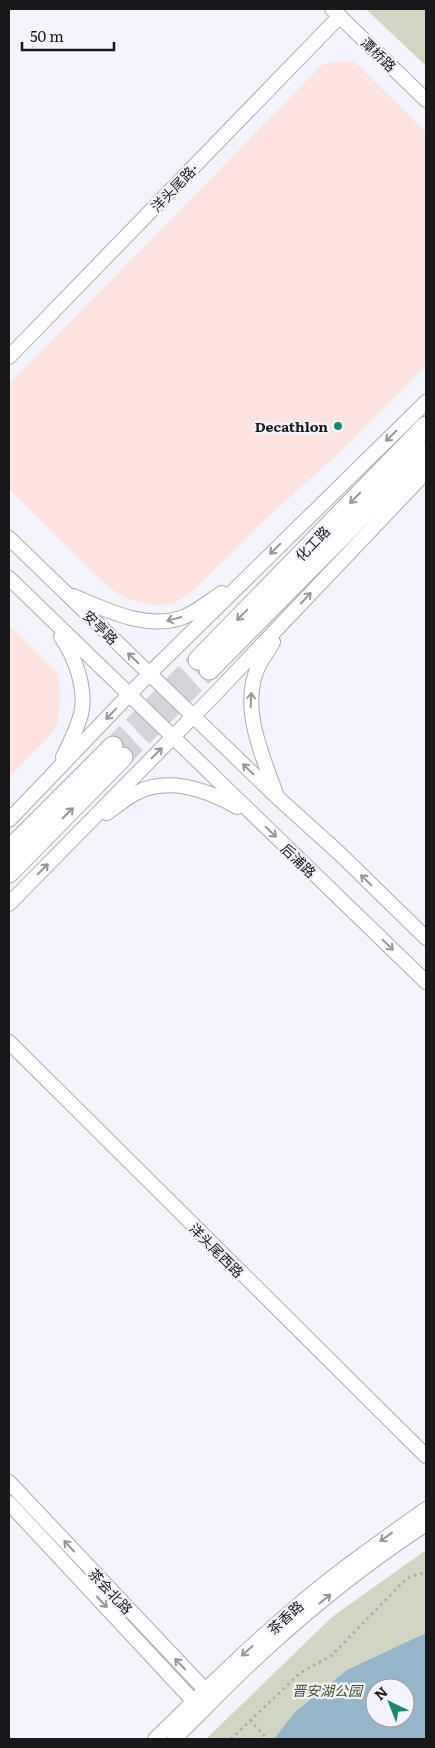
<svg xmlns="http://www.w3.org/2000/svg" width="435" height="1748" font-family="Literata,'Noto Sans SC',serif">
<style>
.commercial{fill:#fee4e0}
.green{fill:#d0d6c2;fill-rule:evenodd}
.water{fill:#95b6ca;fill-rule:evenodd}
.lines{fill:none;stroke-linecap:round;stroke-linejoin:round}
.highway-tunnel{stroke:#d3d3da;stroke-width:19;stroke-dasharray:19 9;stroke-linecap:butt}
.secondary-casing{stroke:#aaaab1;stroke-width:16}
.highway-casing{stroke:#aaaab1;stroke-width:21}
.path{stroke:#a9a9b0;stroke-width:2.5;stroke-dasharray:2.5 4;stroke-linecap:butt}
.secondary{stroke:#fff;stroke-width:14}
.highway{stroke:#fff;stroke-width:19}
.oneway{stroke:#979798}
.poi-dot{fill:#138b6d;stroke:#f4f4fc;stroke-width:2}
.labels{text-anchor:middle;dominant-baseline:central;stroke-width:4.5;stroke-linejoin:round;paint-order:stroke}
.street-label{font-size:14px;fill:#18181b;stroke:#f4f4fc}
.poi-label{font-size:14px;font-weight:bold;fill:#18181b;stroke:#f4f4fc;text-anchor:end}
.park-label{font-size:14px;font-style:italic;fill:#45511e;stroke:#f4f4fc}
</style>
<rect width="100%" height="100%" fill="#f4f4fc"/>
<g class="commercial">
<polygon points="344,61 355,62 426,132 426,365 340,452 266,519 193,591 174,603 163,605 151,605 127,599 118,594 100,579 9,489 9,384 323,64"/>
<polygon points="9,625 57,673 59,678 60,694 58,721 53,732 9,778"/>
</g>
<g class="green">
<polygon points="366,9 426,9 426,66"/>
<path d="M426 1550V1739H206L332 1617ZM375 1688H405V1718H375Z"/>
</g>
<path class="water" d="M426 1633V1739H274L295 1712 347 1670ZM375 1688H405V1718H375Z"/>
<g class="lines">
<g class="highway-tunnel">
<polyline points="113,746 198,660"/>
<polyline points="123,757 209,670"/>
</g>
<g class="secondary-casing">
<g id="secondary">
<polyline points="332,9 426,100"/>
<polyline points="9,357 340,16"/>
<polyline points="9,538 277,797 339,853 426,938"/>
<polyline points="9,578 426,982"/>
<path d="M73 596C107 610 149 632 186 616 199 610 211 600 222 593"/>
<path d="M61 637C75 656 87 690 81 714 77 729 70 743 63 757"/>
<path d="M273 642C269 650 263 657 259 665 239 706 262 754 276 794"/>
<path d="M107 813C117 806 126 798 136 793 169 776 207 790 237 807"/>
<polyline points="9,820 149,674 426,402"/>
<polyline points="9,904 218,691 426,472"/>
<polyline points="9,1042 426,1456"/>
<polyline points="9,1482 210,1695"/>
<polyline points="9,1503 199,1707"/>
<path d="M155 1739C210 1685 265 1631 325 1583 358 1557 392 1533 426 1509"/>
<path d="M174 1739C204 1710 233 1679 264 1651 314 1605 370 1561 426 1524"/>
</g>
</g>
<g class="highway-casing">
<g id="highway">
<polyline points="198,660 426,426"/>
<polyline points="209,670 426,451"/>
<polyline points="9,850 113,746"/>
<polyline points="9,873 123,757"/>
</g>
</g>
<g class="path">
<polyline points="250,1720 267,1739"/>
<polyline points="231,1739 300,1673 331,1656 407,1578 426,1572"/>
</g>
<use href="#secondary" class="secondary"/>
<use href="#highway" class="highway"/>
</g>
<defs><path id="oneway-shaft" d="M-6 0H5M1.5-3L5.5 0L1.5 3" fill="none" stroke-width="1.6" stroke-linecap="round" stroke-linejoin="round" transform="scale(1.25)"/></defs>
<g class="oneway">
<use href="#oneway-shaft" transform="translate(391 436) rotate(135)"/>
<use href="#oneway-shaft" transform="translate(355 498) rotate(134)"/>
<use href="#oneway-shaft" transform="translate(275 549) rotate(135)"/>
<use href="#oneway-shaft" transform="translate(306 598) rotate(-47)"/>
<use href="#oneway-shaft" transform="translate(242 615) rotate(134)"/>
<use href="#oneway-shaft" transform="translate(174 619) rotate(165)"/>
<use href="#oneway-shaft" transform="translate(133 658) rotate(-136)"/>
<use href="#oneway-shaft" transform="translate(251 700) rotate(-87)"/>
<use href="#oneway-shaft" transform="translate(111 714) rotate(134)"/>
<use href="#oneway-shaft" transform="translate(157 753) rotate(-45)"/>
<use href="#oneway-shaft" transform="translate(248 769) rotate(-136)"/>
<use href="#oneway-shaft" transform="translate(68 813) rotate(-45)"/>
<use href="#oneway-shaft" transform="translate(271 832) rotate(44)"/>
<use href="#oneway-shaft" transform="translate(43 869) rotate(-45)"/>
<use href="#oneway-shaft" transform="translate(366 880) rotate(-136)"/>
<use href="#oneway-shaft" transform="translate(388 945) rotate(44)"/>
<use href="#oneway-shaft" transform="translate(386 1537) rotate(144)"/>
<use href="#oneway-shaft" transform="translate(69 1546) rotate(-133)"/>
<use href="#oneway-shaft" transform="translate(325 1599) rotate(-39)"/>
<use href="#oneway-shaft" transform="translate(102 1602) rotate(47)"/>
<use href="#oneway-shaft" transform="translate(247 1651) rotate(138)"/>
<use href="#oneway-shaft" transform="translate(180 1664) rotate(-134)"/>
</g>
<circle class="poi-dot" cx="338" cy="426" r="5"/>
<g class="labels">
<g class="street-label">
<text transform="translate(379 54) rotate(44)">潭桥路</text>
<text transform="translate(174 187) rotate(-46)">洋头尾路·</text>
<text transform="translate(312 543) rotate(-46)">化工路</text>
<text transform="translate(101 627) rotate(44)">安亭路</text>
<text transform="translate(299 860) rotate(44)">后浦路</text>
<text transform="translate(217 1250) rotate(45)">洋头尾西路</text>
<text transform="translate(111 1591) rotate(47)">茶会北路</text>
<text transform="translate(285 1617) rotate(-42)">茶香路</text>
</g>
<g class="poi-label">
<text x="328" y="426">Decathlon</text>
</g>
<g class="park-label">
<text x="327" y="1690">晋安湖公园</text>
</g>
</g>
<rect width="435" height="1748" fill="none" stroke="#18181b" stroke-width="20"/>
<g transform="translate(390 1703) rotate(317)"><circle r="24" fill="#f4f4fc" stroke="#9c9ca2"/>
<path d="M0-4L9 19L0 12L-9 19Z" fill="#138b6d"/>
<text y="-8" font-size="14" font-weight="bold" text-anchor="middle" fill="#18181b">N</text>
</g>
<path d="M22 42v8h92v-8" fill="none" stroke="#18181b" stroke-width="2.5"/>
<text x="30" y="42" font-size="15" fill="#18181b" stroke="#f4f4fc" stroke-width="4" paint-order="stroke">50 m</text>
</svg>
